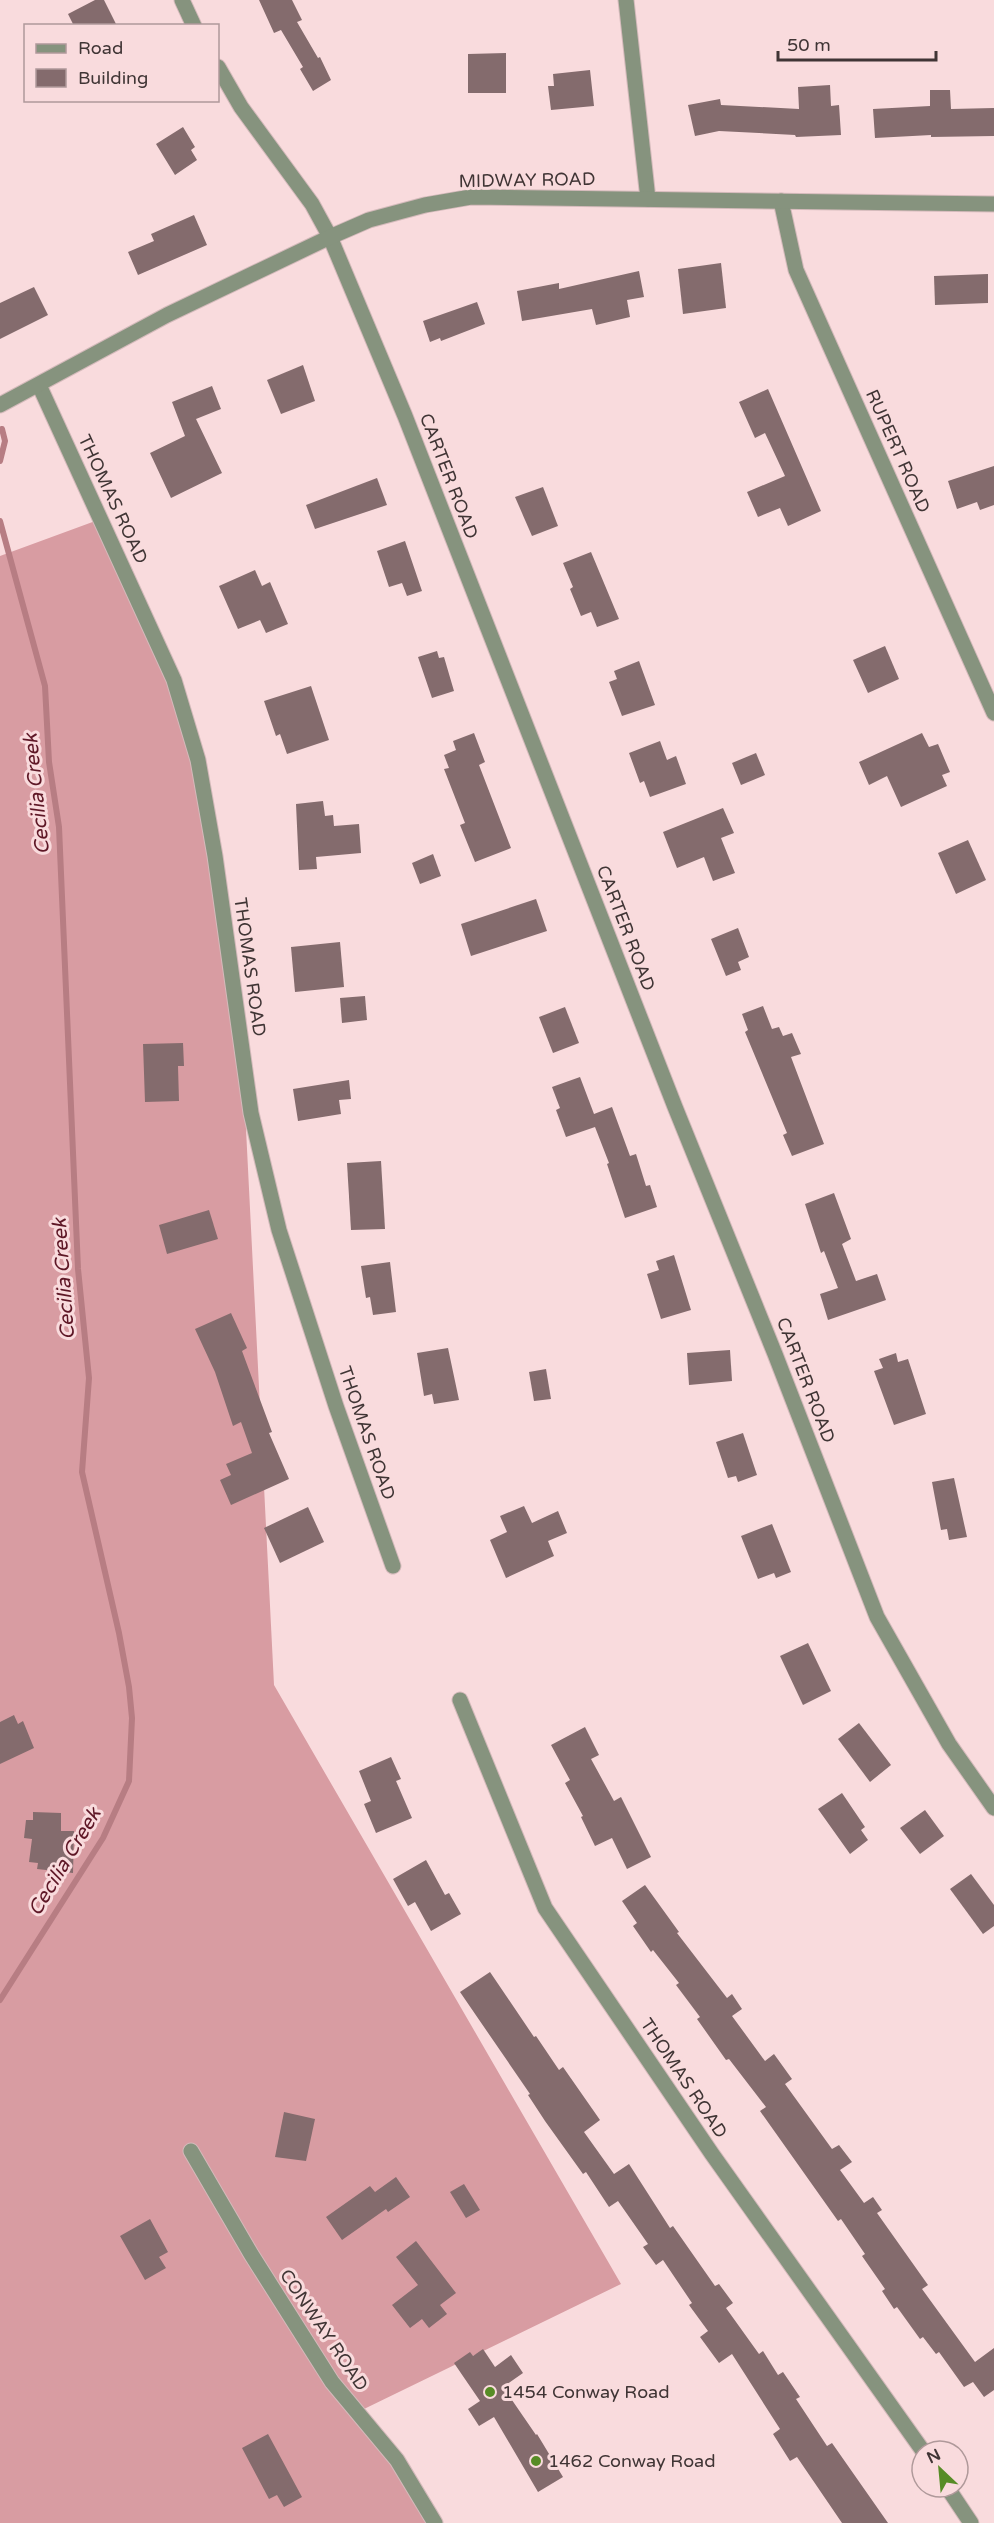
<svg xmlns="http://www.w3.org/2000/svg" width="994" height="2523" font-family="'Varela Round',sans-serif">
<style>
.forest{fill:#d89ca2}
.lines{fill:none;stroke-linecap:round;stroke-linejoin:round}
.stream{stroke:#b77d83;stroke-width:6}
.building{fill:#846b6d}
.minor-casing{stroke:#d4babb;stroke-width:17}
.minor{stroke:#86937e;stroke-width:15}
.poi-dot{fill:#578c26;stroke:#f9dbdd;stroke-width:2}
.labels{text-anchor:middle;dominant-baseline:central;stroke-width:6;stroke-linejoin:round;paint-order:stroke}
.street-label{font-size:18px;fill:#403535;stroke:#f9dbdd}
.poi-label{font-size:18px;fill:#403535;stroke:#f9dbdd;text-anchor:start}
.water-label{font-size:20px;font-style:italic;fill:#5e1726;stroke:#f9dbdd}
</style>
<rect width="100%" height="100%" fill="#f9dbdd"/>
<polygon class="forest" points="98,520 198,746 240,1010 274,1685 621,2284 364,2409 428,2523 0,2523 0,556"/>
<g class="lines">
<g class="stream">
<polyline points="0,461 5,441 2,429"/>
<polyline points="0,521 45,686 49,762 59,827 78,1269 89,1378 82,1472 119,1633 129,1687 132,1718 129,1781 103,1838 0,2000"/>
</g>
</g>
<g class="building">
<polygon points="95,0 104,0 117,26 74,26 68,14"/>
<polygon points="259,0 292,0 302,20 297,22 318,58 320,57 331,80 313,91 300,69 303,67 281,30 274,33"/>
<polygon points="506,53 506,93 468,93 468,54"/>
<polygon points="590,70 594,106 551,110 548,86 554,86 553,74"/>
<polygon points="830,85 831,106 839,105 841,135 796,137 795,135 719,131 695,136 688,105 720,99 721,105 799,109 798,87"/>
<polygon points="930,90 950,90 951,109 994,108 994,136 931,137 931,135 875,138 873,109 930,106"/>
<polygon points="183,127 195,147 191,150 197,160 175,175 156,144"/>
<polygon points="194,215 207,245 138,275 128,252 154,241 151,234"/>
<polygon points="721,263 726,308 683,314 678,269"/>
<polygon points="639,271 644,297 627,300 630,317 596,325 592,309 522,321 517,291 559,283 559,289"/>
<polygon points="988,274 988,303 935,305 934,276"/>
<polygon points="34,287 48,315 0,339 0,303"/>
<polygon points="477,302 485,324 441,341 440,338 430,342 423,321"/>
<polygon points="303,365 315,401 281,414 267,380"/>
<polygon points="212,386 221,409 196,419 222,473 171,498 150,453 185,436 172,402"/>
<polygon points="768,389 821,511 788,526 780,508 758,517 747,492 785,476 765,433 755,438 739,402"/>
<polygon points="994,466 994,505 980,510 977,502 957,509 948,481"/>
<polygon points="377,478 387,505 315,529 306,505"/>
<polygon points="543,487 558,526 532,536 515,497"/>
<polygon points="405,541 422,591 407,596 402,583 389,587 377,551"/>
<polygon points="591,552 619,619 597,627 591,612 581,616 570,589 573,587 563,563"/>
<polygon points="255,570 262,586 270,582 288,624 266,633 260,620 238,629 219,586"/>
<polygon points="885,646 899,679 868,693 853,660"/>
<polygon points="437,651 439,658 444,657 454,691 432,698 418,657"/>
<polygon points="639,661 655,705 622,716 609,682 617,679 614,671"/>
<polygon points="311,686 329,740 287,754 280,734 276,736 264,701"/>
<polygon points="474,733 485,762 479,765 511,848 475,862 460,825 465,823 444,769 449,768 444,755 456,750 453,741"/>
<polygon points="922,733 929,747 938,744 950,772 942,775 947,786 901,807 887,776 869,785 859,762"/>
<polygon points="660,741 667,760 676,756 686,784 650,797 644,781 640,783 629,753"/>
<polygon points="756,753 765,775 741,785 732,763"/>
<polygon points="323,801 325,816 333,815 334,826 359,824 361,853 316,857 317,869 299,870 296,804"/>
<polygon points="723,808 734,833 721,838 735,873 713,881 704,857 677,868 663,832"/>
<polygon points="968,840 986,880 956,894 938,853"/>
<polygon points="433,854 441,876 420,884 412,863"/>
<polygon points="536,899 547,931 471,956 461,924"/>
<polygon points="738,928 749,957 738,962 741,970 726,976 711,939"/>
<polygon points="340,942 344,987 295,992 291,947"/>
<polygon points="365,996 367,1020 342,1023 340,998"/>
<polygon points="763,1006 772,1029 779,1027 783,1036 792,1033 801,1054 791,1057 824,1144 792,1156 783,1135 787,1133 745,1032 748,1030 742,1014"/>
<polygon points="565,1007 579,1043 553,1053 539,1017"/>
<polygon points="183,1043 184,1066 178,1066 179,1101 145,1102 143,1044"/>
<polygon points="580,1077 594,1114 612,1107 630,1156 636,1154 646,1186 650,1185 657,1207 625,1218 607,1164 609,1163 595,1127 566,1137 556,1110 560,1108 552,1087"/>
<polygon points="349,1080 351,1099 339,1100 341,1114 298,1121 293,1089"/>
<polygon points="381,1161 385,1229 351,1230 347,1163"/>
<polygon points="834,1193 851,1239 842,1244 856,1281 877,1274 886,1300 828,1320 820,1294 838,1288 824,1251 821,1253 805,1204"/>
<polygon points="209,1210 218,1239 167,1254 159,1225"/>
<polygon points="674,1255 691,1310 661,1319 647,1274 659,1270 656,1261"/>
<polygon points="390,1262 396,1312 373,1315 370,1297 366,1298 361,1266"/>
<polygon points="231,1313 247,1348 242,1351 272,1432 269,1433 289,1479 231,1505 220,1480 231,1475 226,1464 252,1453 241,1422 233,1426 215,1372 195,1329"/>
<polygon points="448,1348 459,1400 434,1404 432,1394 424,1396 417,1353"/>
<polygon points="730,1350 732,1381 689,1385 687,1353"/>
<polygon points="896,1353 898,1362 908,1359 926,1414 894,1425 874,1371 883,1368 879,1359"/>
<polygon points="546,1369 551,1399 534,1401 529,1372"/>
<polygon points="743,1433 757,1475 738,1482 736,1476 728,1478 716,1442"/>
<polygon points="954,1478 967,1537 949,1540 947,1529 941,1530 932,1482"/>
<polygon points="524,1506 532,1523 558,1511 567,1533 548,1541 554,1556 506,1578 490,1540 507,1532 500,1516"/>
<polygon points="308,1507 324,1542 280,1563 264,1528"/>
<polygon points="772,1524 791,1572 776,1578 774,1573 758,1579 741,1536"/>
<polygon points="808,1643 831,1691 803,1705 780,1656"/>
<polygon points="14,1715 18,1724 23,1721 34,1748 0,1764 0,1722"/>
<polygon points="859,1723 891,1765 870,1782 838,1739"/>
<polygon points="585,1727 599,1755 591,1759 614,1801 621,1797 651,1857 627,1869 612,1838 595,1846 581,1817 583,1816 565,1783 570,1780 551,1745"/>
<polygon points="391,1757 401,1779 396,1781 412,1818 376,1833 364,1804 371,1801 359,1771"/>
<polygon points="842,1793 865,1827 861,1830 868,1840 850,1854 818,1809"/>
<polygon points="925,1810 944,1836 920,1854 900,1828"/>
<polygon points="33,1812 61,1813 61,1831 74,1831 73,1873 37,1869 38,1863 29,1862 32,1839 24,1838 26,1820 33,1820"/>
<polygon points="426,1860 445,1895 449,1893 461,1914 431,1931 415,1902 408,1906 393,1879"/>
<polygon points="971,1874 994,1905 994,1926 983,1934 950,1889"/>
<polygon points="645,1885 679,1932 677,1933 727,1998 732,1994 742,2009 732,2016 765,2061 774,2054 792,2079 785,2084 832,2149 839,2145 852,2162 840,2170 864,2203 873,2197 882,2210 877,2213 928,2285 922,2289 975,2362 994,2348 994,2390 984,2397 973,2382 964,2387 939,2352 936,2354 923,2337 920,2339 897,2307 894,2309 882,2291 885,2289 862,2256 865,2254 841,2219 838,2221 760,2111 766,2107 729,2059 726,2060 697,2019 700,2017 676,1985 679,1983 653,1950 651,1952 633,1926 637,1923 622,1901"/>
<polygon points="490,1972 534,2037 536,2036 559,2070 563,2067 600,2120 584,2132 614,2174 629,2164 670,2228 673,2226 715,2286 719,2284 733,2303 726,2308 759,2354 763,2351 778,2375 783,2372 800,2397 796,2399 827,2446 832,2443 888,2523 842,2523 797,2457 790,2461 773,2434 780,2429 732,2354 719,2363 700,2337 708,2331 689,2305 692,2303 663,2260 656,2265 643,2247 648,2244 618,2201 609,2207 586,2172 583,2174 545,2121 528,2095 530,2094 460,1992"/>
<polygon points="284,2112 315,2119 306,2161 275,2157"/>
<polygon points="396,2177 410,2197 388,2212 386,2209 342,2240 326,2217 370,2186 375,2192"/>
<polygon points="464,2184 480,2210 466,2218 450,2192"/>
<polygon points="150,2219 168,2252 159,2257 166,2268 145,2280 120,2236"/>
<polygon points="416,2241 456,2293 440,2305 447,2314 429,2328 422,2319 410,2328 392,2305 418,2285 396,2257"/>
<polygon points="483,2349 495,2367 511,2355 523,2373 503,2387 536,2435 537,2434 563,2477 538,2492 494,2417 479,2426 468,2409 480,2401 454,2363 470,2352 473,2356"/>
<polygon points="268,2434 302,2497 284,2507 277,2495 269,2499 242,2448"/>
</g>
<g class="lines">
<g class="minor-casing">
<g id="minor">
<polyline points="182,0 194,26"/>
<polyline points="626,0 648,199"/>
<polyline points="218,67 241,107 312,204 330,237 405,416 675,1107 775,1354 877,1617 949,1744 994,1808"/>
<polyline points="781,201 796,270 994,713"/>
<polyline points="39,385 174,680 198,760 215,856 251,1113 279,1230 336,1406 393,1566"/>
<polyline points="0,405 167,315 330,237 369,220 425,205 471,197 994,204"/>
<polyline points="460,1700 545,1908 712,2154 923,2451"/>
<polyline points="191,2151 251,2254 332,2382 397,2460 435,2523"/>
<polyline points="947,2487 971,2523"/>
</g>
</g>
<use href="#minor" class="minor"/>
</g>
<g class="poi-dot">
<circle cx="490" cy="2392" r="6"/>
<circle cx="536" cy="2461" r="6"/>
</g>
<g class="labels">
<g class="street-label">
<text transform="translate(527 180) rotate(-1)">MIDWAY ROAD</text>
<text transform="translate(898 451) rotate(66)">RUPERT ROAD</text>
<text transform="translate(449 476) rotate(69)">CARTER ROAD</text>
<text transform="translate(113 499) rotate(65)">THOMAS ROAD</text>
<text transform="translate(626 928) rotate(69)">CARTER ROAD</text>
<text transform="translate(250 967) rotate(82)">THOMAS ROAD</text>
<text transform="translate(806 1380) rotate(69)">CARTER ROAD</text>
<text transform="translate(367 1433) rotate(71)">THOMAS ROAD</text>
<text transform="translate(684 2078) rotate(56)">THOMAS ROAD</text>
<text transform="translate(324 2330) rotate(56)">CONWAY ROAD</text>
</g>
<g class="poi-label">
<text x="502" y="2392">1454 Conway Road</text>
<text x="548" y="2461">1462 Conway Road</text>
</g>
<g class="water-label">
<text transform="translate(37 794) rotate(-96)">Cecilia Creek</text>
<text transform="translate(64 1279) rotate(-94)">Cecilia Creek</text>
<text transform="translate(65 1862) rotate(-59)">Cecilia Creek</text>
</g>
</g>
<rect x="24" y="24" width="195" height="78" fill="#f9dbdd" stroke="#af999a" stroke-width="1.5"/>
<rect x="36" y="44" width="30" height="9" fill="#86937e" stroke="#af999a" stroke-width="1.5"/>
<text x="78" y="54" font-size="18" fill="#403535">Road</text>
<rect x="36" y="69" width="30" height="18" fill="#846b6d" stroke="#af999a" stroke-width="1.5"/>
<text x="78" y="84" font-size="18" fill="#403535">Building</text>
<g transform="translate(940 2469) rotate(334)"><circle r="28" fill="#f9dbdd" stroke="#af999a" stroke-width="1.5"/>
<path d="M0-4.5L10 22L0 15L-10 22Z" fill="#578c26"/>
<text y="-9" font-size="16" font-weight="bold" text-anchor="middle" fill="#403535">N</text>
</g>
<path d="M778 51v9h158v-9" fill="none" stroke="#403535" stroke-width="3"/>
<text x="787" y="51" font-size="18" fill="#403535" stroke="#f9dbdd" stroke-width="4.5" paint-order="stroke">50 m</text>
</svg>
